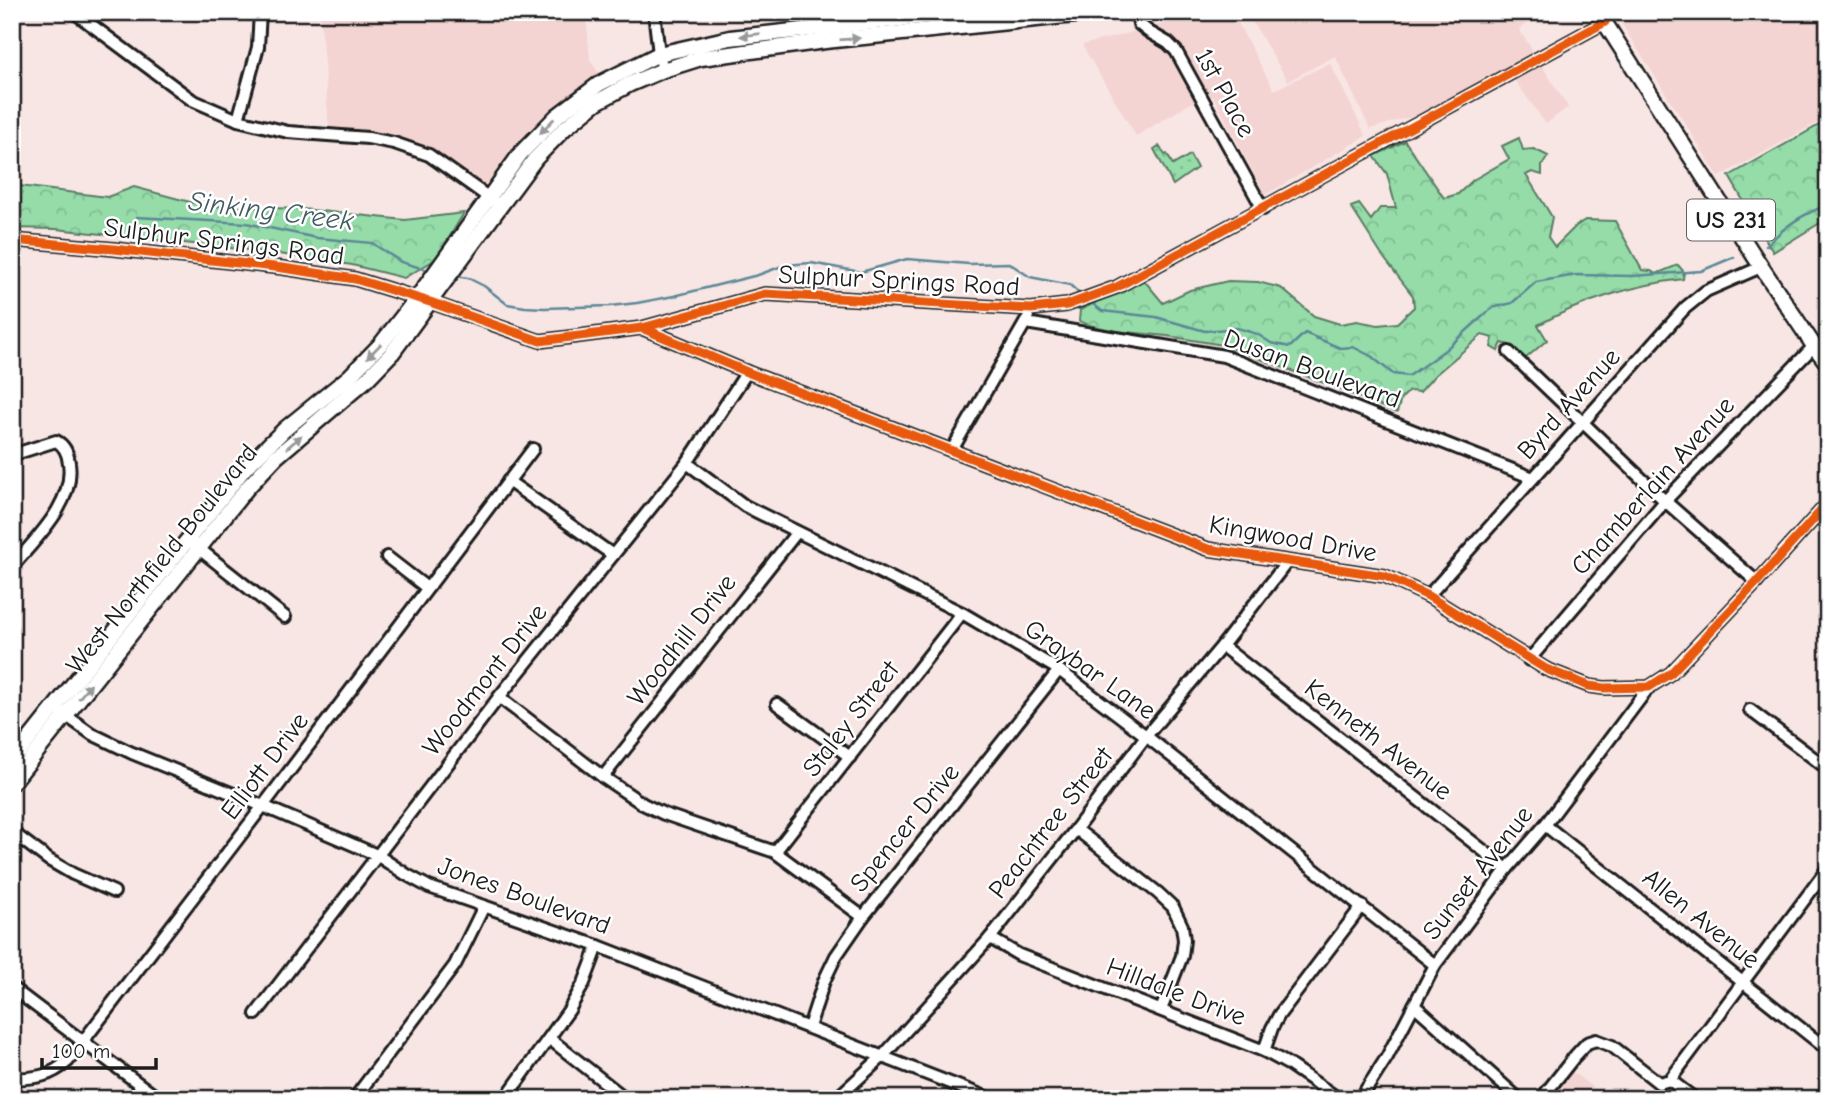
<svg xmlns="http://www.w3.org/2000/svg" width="1840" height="1111" font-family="'Comic Neue',sans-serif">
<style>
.built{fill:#f3d4d2}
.forest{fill:url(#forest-crowns);stroke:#587c62;stroke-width:2}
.park{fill:url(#park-dots);stroke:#587c62;stroke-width:2}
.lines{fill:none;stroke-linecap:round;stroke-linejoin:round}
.stream{stroke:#5c8896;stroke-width:2.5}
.minor-casing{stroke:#1c1c1c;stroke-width:16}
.major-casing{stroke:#1c1c1c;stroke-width:19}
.minor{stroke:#fff;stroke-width:10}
.major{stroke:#fff;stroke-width:14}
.cycleway-casing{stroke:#fff;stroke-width:13}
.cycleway{stroke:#e8590c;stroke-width:9}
.oneway{fill:#999}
.labels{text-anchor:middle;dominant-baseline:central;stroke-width:5;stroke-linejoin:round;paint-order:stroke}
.shield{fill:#fff;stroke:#606060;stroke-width:2}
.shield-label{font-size:24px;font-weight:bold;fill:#1c1c1c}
.street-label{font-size:26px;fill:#1c1c1c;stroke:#fff}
.water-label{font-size:28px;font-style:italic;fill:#415b63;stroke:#fff}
</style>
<defs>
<pattern id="forest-crowns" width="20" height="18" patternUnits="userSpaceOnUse" patternTransform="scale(1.75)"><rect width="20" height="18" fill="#95dca9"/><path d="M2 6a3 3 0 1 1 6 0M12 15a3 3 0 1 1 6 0" fill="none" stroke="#80bc91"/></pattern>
<pattern id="park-dots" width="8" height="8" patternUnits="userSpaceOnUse" patternTransform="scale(1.75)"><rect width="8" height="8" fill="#95dca9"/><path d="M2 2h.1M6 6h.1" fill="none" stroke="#80bc91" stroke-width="1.8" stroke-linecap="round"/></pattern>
</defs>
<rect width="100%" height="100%" fill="#f8e6e5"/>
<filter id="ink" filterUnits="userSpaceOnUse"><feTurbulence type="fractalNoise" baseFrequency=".0143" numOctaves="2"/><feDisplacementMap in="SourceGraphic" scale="14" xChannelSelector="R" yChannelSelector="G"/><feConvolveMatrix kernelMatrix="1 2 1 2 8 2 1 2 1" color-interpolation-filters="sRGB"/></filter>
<g filter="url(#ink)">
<g class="built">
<polygon points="320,12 586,12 590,60 600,75 579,88 544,118 528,135 492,179 488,184 483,185 426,147 378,134 329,128"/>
<polygon points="1210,12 1233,14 1274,90 1330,63 1366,136 1265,195 1213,96 1191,103 1136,136 1082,45"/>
<polygon points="1252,12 1543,12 1519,29 1568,107 1546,124 1506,68 1427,112 1370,129 1335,56 1288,81 1249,16"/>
<polygon points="1614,12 1822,12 1828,21 1828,117 1719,177"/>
<polygon points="1566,1067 1608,1099 1541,1099"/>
</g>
<g class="forest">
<polygon points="1828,120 1828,218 1773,252 1729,176"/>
<path d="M1519 138 1523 150 1534 149 1548 156 1542 166V175L1532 172 1526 175 1552 217 1548 237 1555 247 1576 226 1585 220 1615 221 1642 270 1651 271 1656 274 1678 265 1684 272 1683 279C1634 285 1582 301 1538 325L1547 340 1525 359 1509 345 1502 343 1498 351 1491 347 1493 338 1482 335 1435 375 1420 392 1409 391 1401 399 1397 413 1332 386 1223 345 1167 336 1116 331 1089 325 1079 321 1080 310 1143 279 1163 303 1190 290 1228 281 1258 282 1281 288 1314 316 1340 324 1357 321 1378 325 1397 323 1414 307 1413 296 1381 254 1351 207 1359 204 1371 220 1380 208H1396L1387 174 1374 156 1405 141 1444 198 1458 194 1473 180 1509 159 1502 146Z"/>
<polygon points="12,185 107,197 134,187 205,206 302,209 405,220 464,213 436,259 404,278 352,265 266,252 56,229 12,228"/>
</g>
<polygon class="park" points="1159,146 1165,155 1167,154 1173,165 1190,155 1197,168 1173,185 1154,149"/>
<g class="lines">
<g class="stream">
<polyline points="136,217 246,223 317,238 372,243 401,262 431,271"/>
<path d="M1766 246C1785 226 1802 214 1828 205"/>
<polyline points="455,276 468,278 484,286 507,304 525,307 544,308 610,306 637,303 674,296 758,275 785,265 811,263 861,272 907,259 969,264 1009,263 1030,277 1070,285 1081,295"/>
<polyline points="1089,301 1102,311 1156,317 1205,331 1237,328 1257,334 1271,343 1290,347 1305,333 1340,348 1353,347 1371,356 1393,374 1409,376 1445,350 1492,308 1512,303 1536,282 1576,275 1633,276 1701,271 1734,257"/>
</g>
<g class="minor-casing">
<g id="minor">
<polyline points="74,12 192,100 238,120 288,132 368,138 394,143 429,155 495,202"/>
<polyline points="654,12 659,54 663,70"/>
<polyline points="821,12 824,35"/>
<polyline points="1137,12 1139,24 1149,32 1168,43 1176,51 1263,209"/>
<polyline points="238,120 258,47 260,12"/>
<polyline points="12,240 114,249 283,268 355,279 430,302 540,341 642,328 765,294 1031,309 1067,305 1117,287 1605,22"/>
<polyline points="1026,323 1224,356 1533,478"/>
<polyline points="642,328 747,372 1208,549 1385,576 1428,596 1546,669 1589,686 1604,688 1649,687 1671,673 1757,582 1828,503"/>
<polyline points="1509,352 1665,501 1757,582"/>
<polyline points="952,450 1028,318"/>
<path d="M12 455 56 441C64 445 68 454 69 463 75 503 36 538 12 567"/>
<polyline points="687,463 745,506 962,613 1059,670 1146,736 1435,965"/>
<polyline points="508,481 613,555"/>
<polyline points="193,544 285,617"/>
<polyline points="387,557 427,588"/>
<polyline points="1428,596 1685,308 1706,291 1761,267"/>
<polyline points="1222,646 1507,869"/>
<polyline points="1529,660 1665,501 1814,346"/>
<polyline points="499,697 603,777 643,804 664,814 775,852 863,917"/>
<polyline points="777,704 850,757"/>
<polyline points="1750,710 1828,769"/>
<polyline points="61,712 92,734 132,753 263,806 377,855 407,875 429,887 598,946 991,1099"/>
<polyline points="603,777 797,532"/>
<polyline points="1545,825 1828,1050"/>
<polyline points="1076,829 1158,893 1173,907 1182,926 1184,940 1182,956 1161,1010"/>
<polyline points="12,832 49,860 73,874 114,892"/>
<polyline points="775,852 962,613"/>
<polyline points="990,938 1019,955 1264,1051 1288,1064 1339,1099"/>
<polyline points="12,988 159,1099"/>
<polyline points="1414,1005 1519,1099"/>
<polyline points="256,1014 499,697 687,463 747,372"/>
<polyline points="809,1027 824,981 836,956 863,917 1059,670"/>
<polyline points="550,1039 626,1099"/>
<polyline points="1264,1051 1272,1028 1279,1015 1362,906"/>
<path d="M12 1079C36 1078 50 1077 68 1061L263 806 533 449"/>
<polyline points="1670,1080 1695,1099"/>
<polyline points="354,1099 455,965 484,906"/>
<polyline points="505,1099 569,1010 584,983 598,946"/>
<polyline points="836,1099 883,1056 990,938 1076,829 1146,736 1222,646 1287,562"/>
<polyline points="1360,1099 1387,1057 1435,965 1507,869 1545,825 1649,687"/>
<polyline points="1541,1099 1575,1056 1587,1043 1596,1040 1612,1046 1659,1083 1670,1080 1828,868"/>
</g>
</g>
<g class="major-casing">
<g id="major">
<polyline points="1598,12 1760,265 1814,346 1828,364"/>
<polyline points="12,761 244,469 285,429 349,377 381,344 417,298 521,153 557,116 599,84 659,54 730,38 964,12"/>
<polyline points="12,783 247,488 276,457 367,379 392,353 535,159 565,128 597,102 630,84 663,70 701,58 825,41 1104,12"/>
</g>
</g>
<use href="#minor" class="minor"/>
<use href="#major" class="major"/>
<g class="cycleway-casing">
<g id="cycleway">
<polyline points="12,240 114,249 283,268 355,279 430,302 540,341 642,328 765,294 1031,309 1067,305 1117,287 1605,22"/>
<polyline points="642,328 747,372 1208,549 1385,576 1428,596 1546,669 1589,686 1604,688 1649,687 1671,673 1757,582 1828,503"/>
</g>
</g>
<use href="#cycleway" class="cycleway"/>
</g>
<defs><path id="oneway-solid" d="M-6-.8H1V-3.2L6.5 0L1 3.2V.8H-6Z" transform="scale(1.75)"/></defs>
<g class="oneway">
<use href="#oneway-solid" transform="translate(750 35) rotate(173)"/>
<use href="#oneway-solid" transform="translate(850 39) rotate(-5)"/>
<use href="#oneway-solid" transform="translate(547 126) rotate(134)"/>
<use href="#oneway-solid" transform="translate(374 351) rotate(134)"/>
<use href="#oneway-solid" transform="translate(294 442) rotate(-41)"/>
<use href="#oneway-solid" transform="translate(85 691) rotate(-51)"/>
</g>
</g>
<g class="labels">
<rect class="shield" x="1687" y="199.5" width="88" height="41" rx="5"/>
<g class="shield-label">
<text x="1731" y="220">US 231</text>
</g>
<g class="street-label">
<text transform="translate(1225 93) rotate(61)">1st Place</text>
<text transform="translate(224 242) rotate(7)">Sulphur Springs Road</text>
<text transform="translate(899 281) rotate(3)">Sulphur Springs Road</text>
<text transform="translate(1312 369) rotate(20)">Dusan Boulevard</text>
<text transform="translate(1569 404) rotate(-48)">Byrd Avenue</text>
<text transform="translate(1653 486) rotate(-48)">Chamberlain Avenue</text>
<text transform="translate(1293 539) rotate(10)">Kingwood Drive</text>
<text transform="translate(162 559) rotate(-51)">West Northfield Boulevard</text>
<text transform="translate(682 640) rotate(-52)">Woodhill Drive</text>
<text transform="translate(1090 670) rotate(35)">Graybar Lane</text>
<text transform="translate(485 680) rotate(-52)">Woodmont Drive</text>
<text transform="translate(851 719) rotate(-52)">Staley Street</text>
<text transform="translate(1378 740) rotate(38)">Kenneth Avenue</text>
<text transform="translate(265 766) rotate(-53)">Elliott Drive</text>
<text transform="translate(1051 823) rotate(-52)">Peachtree Street</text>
<text transform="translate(905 828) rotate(-51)">Spencer Drive</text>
<text transform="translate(1478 873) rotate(-52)">Sunset Avenue</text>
<text transform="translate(524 896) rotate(20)">Jones Boulevard</text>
<text transform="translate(1701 919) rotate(39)">Allen Avenue</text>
<text transform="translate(1176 992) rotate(21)">Hilldale Drive</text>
</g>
<g class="water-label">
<text transform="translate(271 211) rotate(7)">Sinking Creek</text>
</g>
</g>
<rect width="1840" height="1111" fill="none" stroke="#fff" stroke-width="42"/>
<rect x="21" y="21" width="1798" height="1069" fill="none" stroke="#1c1c1c" stroke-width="2.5" filter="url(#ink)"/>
<path d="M42 1058v10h114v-10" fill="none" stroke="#1c1c1c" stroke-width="3.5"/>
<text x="52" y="1058" font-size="21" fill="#1c1c1c" stroke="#ffffff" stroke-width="5" paint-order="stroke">100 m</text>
</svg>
